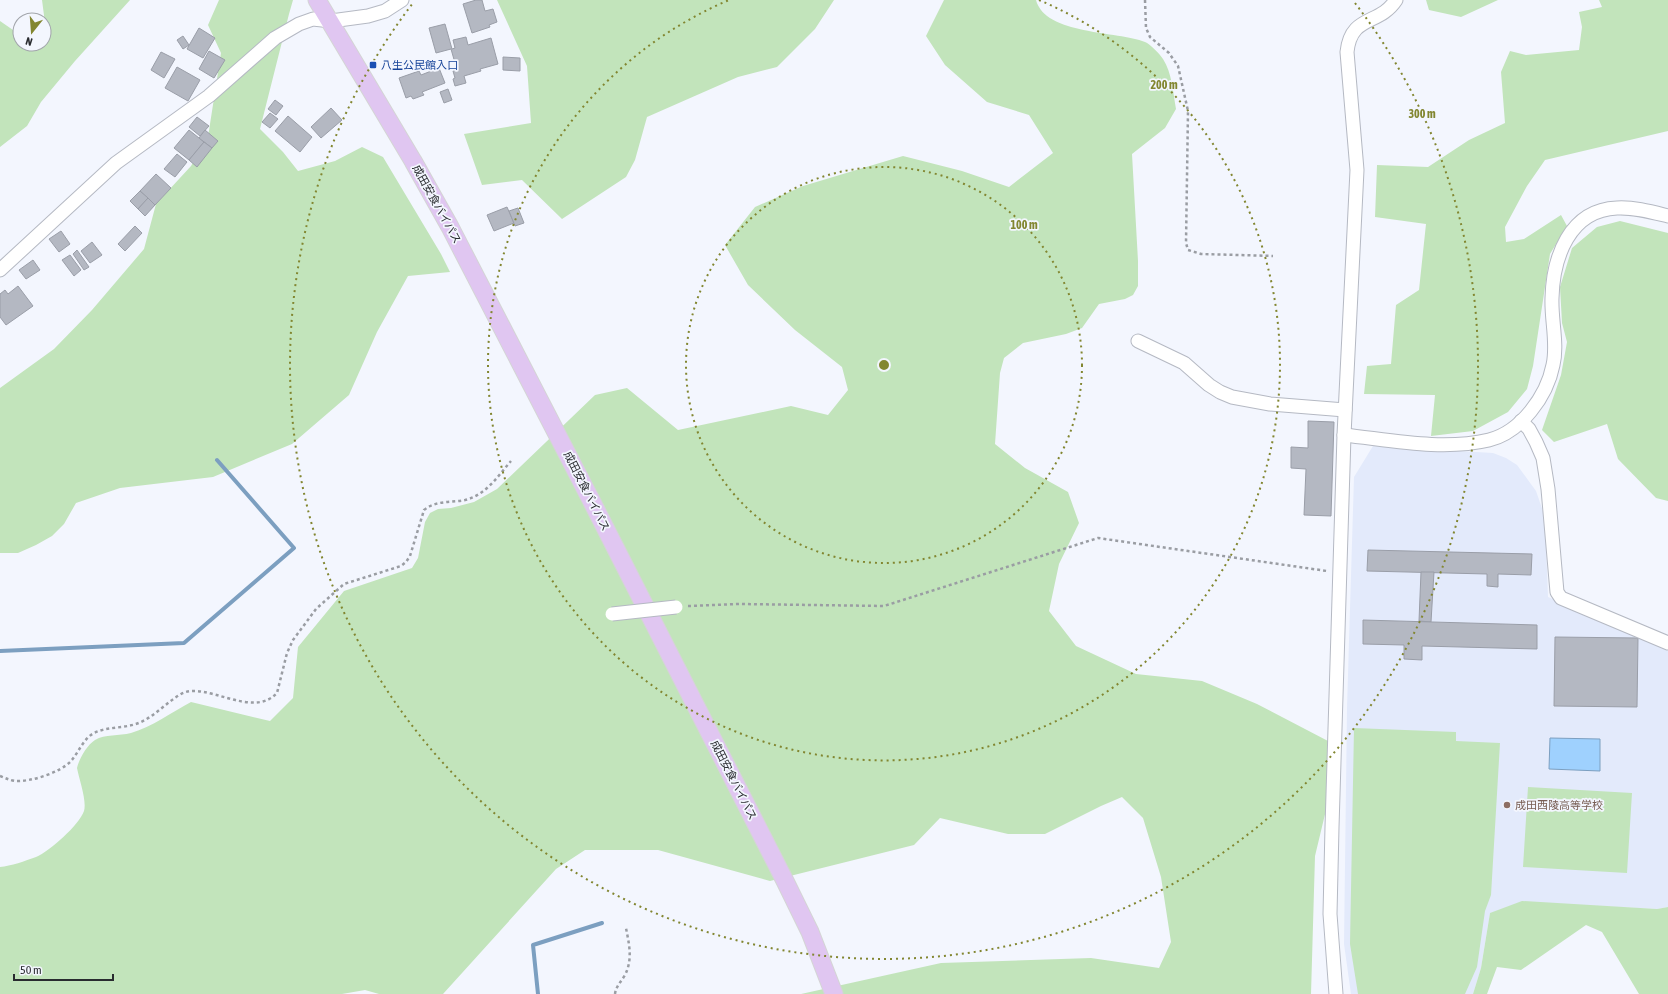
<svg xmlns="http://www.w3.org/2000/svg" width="1668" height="994" font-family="'Asap Condensed','Noto Sans JP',sans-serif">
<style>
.built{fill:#e3eafb}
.green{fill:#c2e4bb}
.water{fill:#9fd1fe;stroke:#7c9fc0}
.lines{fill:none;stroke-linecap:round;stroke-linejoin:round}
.stream{stroke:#7c9fc0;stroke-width:4}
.building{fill:#b4b8c2;stroke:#9a9ea8}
.minor-casing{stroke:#b5b9c3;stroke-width:15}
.major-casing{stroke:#d4d5d5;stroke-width:19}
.path{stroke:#9a9da3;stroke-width:2.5;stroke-dasharray:3 3;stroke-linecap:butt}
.minor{stroke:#fff;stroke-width:13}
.major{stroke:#e0c6f1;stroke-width:17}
.minor-bridge-casing{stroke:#b5b9c3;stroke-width:15;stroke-linecap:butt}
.minor-bridge{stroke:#fff;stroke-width:13}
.ring{fill:none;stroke:#828630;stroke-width:2;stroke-dasharray:2 4}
.transit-dot{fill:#1a4fb4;stroke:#f3f6fe;stroke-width:1.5}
.education-dot{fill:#8d6e63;stroke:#f3f6fe;stroke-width:1.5}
.labels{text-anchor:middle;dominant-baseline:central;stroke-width:3.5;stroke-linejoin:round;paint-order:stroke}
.transit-label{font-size:11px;fill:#164399;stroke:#f3f6fe;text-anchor:start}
.street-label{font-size:11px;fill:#292b2f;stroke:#f3f6fe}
.education-label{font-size:11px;fill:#785e54;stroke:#f3f6fe;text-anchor:start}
.centre{fill:#828630;stroke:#f3f6fe;stroke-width:2}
.ring-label{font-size:12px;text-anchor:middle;font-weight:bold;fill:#828630;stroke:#f3f6fe;stroke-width:3.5;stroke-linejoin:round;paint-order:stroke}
</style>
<rect width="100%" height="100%" fill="#f3f6fe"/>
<polygon class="built" points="1373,446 1493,453 1506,458 1517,465 1536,491 1545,517 1548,597 1642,637 1668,651 1668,907 1657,909 1596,906 1490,913 1481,968 1473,994 1351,994 1344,944 1347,708 1354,477"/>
<g class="green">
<polygon points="42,0 130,0 75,61 41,102 27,126 0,147 0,21 13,30 20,29 20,44 44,44 45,23"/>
<polygon points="219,0 293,0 289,14 260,129 283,152 298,171 335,161 362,147 383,157 441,254 450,272 408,276 377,332 349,395 292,444 213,477 120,488 76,503 64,524 52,536 36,545 18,553 0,553 0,388 54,349 92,310 144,249 156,204 191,166 208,137 221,53 208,25"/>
<polygon points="497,0 834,0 815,29 777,67 738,77 647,117 635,160 626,177 562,219 522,180 482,185 464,134 531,123 527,66"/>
<path d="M944 0H1036C1045 35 1118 31 1145 42 1150 44 1160 54 1163 59 1172 73 1173 92 1176 109L1165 128 1132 154 1138 261V286L1133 295 1125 299 1099 304 1082 328 1066 334 1023 343 1004 358 1000 373 995 444 1025 468 1068 492 1079 523 1059 564 1049 611 1076 646 1136 674 1202 681 1257 704 1328 741 1332 785 1315 856 1311 994H801L941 963 1091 958 1159 968 1171 942 1161 877 1143 818 1122 797 1101 806 1045 834H1008L940 818 914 845 770 881 658 850H585L556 869 443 994H379L365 990 342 994H0V867C11 866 25 861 36 857 50 851 79 825 84 811 87 801 79 779 77 768 79 759 87 745 95 740 105 734 119 736 131 733 152 727 172 712 191 702L270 721 293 698 298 647 344 591 412 568 418 558 425 522 430 513 438 509 451 508 474 502 497 489 595 395 627 388 678 430 791 406 828 415 848 390 842 367 795 330 748 285 725 245 755 207 803 186 903 156 962 171 1009 187 1053 153 1029 115 987 102 945 65 926 36Z"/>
<polygon points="1426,0 1498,0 1461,17 1429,10"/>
<polygon points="1599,0 1668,0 1668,131 1545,160 1527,186 1505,227 1506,242 1524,239 1561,215 1567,226 1550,254 1533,366 1527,389 1508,412 1473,431 1431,436 1435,395 1364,394 1367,366 1391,364 1396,305 1419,290 1426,224 1375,217 1377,165 1428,167 1469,140 1505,123 1501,72 1510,51 1526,55 1579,50 1582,27 1579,12 1602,7"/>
<polygon points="1620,221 1668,233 1668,501 1656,498 1618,459 1607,424 1554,442 1542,430 1561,375 1567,342 1562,323 1560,287 1572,248 1597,227"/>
<polygon points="1354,728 1456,732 1456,741 1500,743 1491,895 1485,911 1477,967 1465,994 1358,994 1350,944"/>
<polygon points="1528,787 1632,793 1627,873 1523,867"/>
<polygon points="1522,901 1657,909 1668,907 1668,994 1639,994 1602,932 1586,925 1521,970 1497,967 1487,994 1473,994 1481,968 1490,913"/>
</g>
<polygon class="water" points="1550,738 1600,739 1600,771 1549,769"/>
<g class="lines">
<g class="stream">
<polyline points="0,651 184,643 294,548 217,460"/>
<polyline points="538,994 533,945 602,923"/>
</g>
</g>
<g class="building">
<polygon points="476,0 482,0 485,11 493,9 497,22 489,25 490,27 472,33 463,4"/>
<polygon points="445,24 452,49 455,48 453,40 466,37 468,45 491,38 498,64 480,69 481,71 464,76 466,83 455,86 453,79 455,78 453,71 457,70 451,49 436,53 429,28"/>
<polygon points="199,28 215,38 203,58 187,49"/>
<polygon points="183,36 189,45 183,49 177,40"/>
<polygon points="209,51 225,60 214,78 199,69"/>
<polygon points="161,52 175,59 164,78 151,70"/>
<polygon points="503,57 520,58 520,71 503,70"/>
<polygon points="177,67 200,80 188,101 165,88"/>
<polygon points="439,68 445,83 422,92 424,95 413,99 411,96 406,98 399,78 419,71 421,75"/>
<polygon points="448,89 452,100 444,103 440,92"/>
<polygon points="275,100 283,106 276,115 268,109"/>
<polygon points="331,108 342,120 321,138 311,127"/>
<polygon points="270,113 278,119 270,128 262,122"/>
<polygon points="288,116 312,137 300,152 275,131"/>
<polygon points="197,117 209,126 200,136 189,127"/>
<polygon points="189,130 204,142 189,160 174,148"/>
<polygon points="205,130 218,141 212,148 199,138"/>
<polygon points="204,142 212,148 197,167 189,160"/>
<polygon points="177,154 187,162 175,177 164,169"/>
<polygon points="156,174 171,188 155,205 140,191"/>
<polygon points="140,191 148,198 138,209 130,201"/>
<polygon points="148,198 155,205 145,216 138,209"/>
<polygon points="507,207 514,223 494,231 487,215"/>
<polygon points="518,208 524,223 515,226 509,211"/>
<polygon points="135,226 142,233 125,251 118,244"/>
<polygon points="61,231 70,244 59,252 49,239"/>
<polygon points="92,242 102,255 90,263 81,251"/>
<polygon points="77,250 89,267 84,270 73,254"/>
<polygon points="70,255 81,270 74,276 62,260"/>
<polygon points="33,260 40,270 26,279 19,270"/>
<polygon points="18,286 33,306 6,325 0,317 0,294 5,290 8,294"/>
<polygon points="1308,421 1334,422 1331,516 1304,515 1306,469 1291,468 1291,447 1308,448"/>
<polygon points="1368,550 1532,554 1531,575 1498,574 1498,587 1487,586 1487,574 1367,571"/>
<polygon points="1421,572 1434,572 1431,622 1419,621"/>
<polygon points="1363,620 1537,625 1537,649 1422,646 1422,660 1404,659 1404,645 1363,644"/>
<polygon points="1555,637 1638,638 1637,707 1554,706"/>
</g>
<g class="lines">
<g class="minor-casing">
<g id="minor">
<polyline points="0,270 116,163 209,96 275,38 299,24 313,19 331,21 368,16 385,11 402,0"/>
<polyline points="1138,341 1184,363 1209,385 1220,392 1232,397 1270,404 1345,410"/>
<polyline points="1521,421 1529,429 1536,442 1543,458 1548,489 1557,592 1561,598 1668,643"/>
<path d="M1344 435C1391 440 1442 451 1489 440 1521 432 1547 396 1553 365 1558 344 1551 320 1552 298 1553 258 1569 210 1617 208 1634 207 1652 212 1668 216"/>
<path d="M1336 994 1330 914 1332 827 1344 435 1357 170 1347 52C1351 14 1379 26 1396 0"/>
</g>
</g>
<g class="major-casing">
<polyline id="major" points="317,0 413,161 450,227 591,500 785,881 810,932 834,994"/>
</g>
<g class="path">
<polyline points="1145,0 1146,28 1150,37 1169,53 1178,66 1188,111 1186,243 1188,250 1201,254 1273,256"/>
<polyline points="688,606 739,604 884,606 1098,538 1327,571"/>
<path d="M0 776C5 778 9 780 15 781 30 782 60 773 71 761 79 752 83 739 94 733 108 726 126 729 141 722 156 715 167 702 181 694 205 680 252 720 277 693L287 653 293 640 316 609 344 584 401 566 406 562 410 556 424 510C436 500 451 503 465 500 486 495 498 476 511 461"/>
<path d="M615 994C616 986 621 982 625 975 633 959 629 944 626 928"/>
</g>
<use href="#minor" class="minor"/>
<use href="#major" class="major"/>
<g class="minor-bridge-casing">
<polyline id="minor-bridge" points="612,614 676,607"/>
</g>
<use href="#minor-bridge" class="minor-bridge"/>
</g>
<g class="ring">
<circle cx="884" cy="365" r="198"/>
<path d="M1039 0A396 396 0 1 1 729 0"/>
<path d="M1355 3A594 594 0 1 1 413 3"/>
</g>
<rect class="transit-dot" x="369" y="61" width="8" height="8" rx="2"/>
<circle class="education-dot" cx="1507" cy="805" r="4"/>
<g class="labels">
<g class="transit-label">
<text x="381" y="65">八生公民館入口</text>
</g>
<g class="street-label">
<text transform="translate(437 204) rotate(61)">成田安食バイパス</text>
<text transform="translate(587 491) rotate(63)">成田安食バイパス</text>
<text transform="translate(734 780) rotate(63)">成田安食バイパス</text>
</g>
<g class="education-label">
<text x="1515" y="805">成田西陵高等学校</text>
</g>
</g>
<circle cx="884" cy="365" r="6" class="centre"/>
<g class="ring-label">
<text x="1164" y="89">200 m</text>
<text x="1422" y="118">300 m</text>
<text x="1024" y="229">100 m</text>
</g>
<g transform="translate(32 32) rotate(197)"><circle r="19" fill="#f3f6fe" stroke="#a2a5ab"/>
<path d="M0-3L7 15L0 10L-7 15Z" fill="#828630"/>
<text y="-6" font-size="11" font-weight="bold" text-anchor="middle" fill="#292b2f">N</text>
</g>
<path d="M14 974v6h99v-6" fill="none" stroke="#292b2f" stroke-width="2"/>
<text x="20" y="974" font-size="12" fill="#292b2f" stroke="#f3f6fe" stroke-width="3" paint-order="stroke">50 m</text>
</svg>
